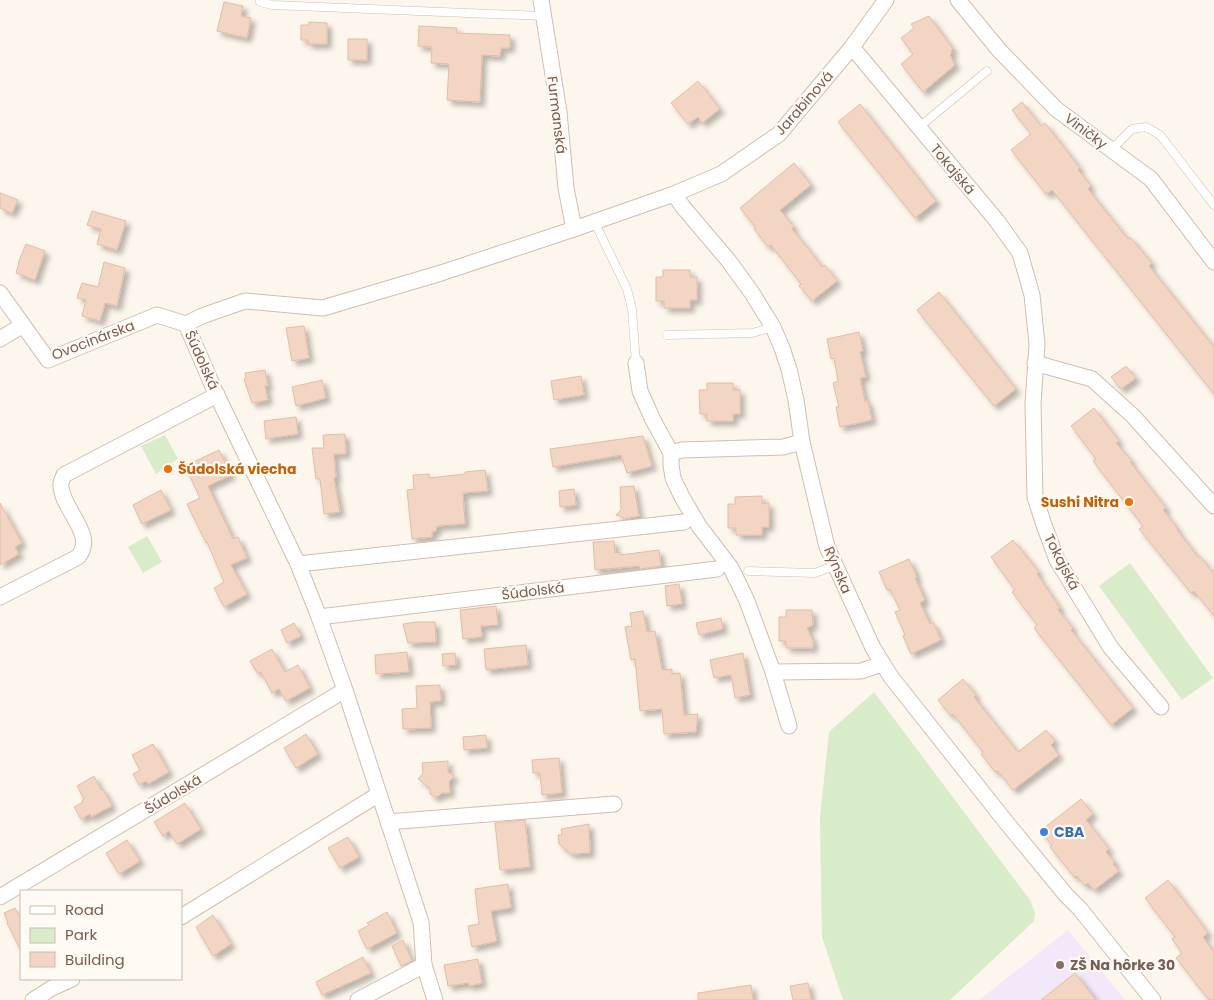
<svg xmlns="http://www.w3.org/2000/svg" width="1214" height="1000" font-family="Poppins,sans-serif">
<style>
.education{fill:#f3e8fa}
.green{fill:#d8ecc9}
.building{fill:#f3d5c3;stroke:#e6bba3;filter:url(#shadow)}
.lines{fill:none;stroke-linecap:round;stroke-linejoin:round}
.lane-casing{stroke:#d1beb0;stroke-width:9}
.street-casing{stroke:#d1beb0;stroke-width:17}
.lane{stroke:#fff;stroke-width:8}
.street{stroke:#fff;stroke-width:15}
.food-dot{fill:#e8710a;stroke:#fffaf3;stroke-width:2}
.shop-dot{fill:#3f7fe0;stroke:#fffaf3;stroke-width:2}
.education-dot{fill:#8d6e63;stroke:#fffaf3;stroke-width:2}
.labels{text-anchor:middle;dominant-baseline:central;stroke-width:4.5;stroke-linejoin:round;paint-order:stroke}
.street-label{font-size:14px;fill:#7a5c4d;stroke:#fffaf3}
.food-label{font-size:14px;font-weight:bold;fill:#c56008;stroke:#fffaf3;text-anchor:start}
.shop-label{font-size:14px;font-weight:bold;fill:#366cbe;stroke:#fffaf3;text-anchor:start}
.education-label{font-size:14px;font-weight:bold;fill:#785e54;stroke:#fffaf3;text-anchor:start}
</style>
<defs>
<filter id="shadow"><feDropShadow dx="4.5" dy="4.5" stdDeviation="2.5" flood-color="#0004"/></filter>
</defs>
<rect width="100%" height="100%" fill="#fdf6ec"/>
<polygon class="education" points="1068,930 1125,1000 979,1000"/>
<g class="green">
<polygon points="165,435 178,459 156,474 141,446"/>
<polygon points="147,536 162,562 143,573 128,547"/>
<polygon points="1130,563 1213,678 1182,700 1099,586"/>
<polygon points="874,692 1030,900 1035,913 1034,921 950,1000 843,1000 822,937 820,818 829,732"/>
</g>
<g class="building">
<polygon points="224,2 243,6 241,16 251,18 247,38 217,31"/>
<polygon points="929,16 953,49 951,51 952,53 950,55 955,65 923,92 901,64 913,54 901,38 914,28 911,24"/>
<polygon points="309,22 327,23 327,44 308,44 308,40 301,40 301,25 309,25"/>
<polygon points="419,26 457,28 456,33 510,35 510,48 501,48 500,56 482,55 480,102 447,100 449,64 431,63 432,47 418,46"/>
<rect x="348" y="39" width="19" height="21"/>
<polygon points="698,81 720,109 702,123 698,117 688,124 671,103"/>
<polygon points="1022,102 1041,126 1045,123 1080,168 1078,170 1091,186 1088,189 1128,239 1130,237 1152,263 1149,266 1214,347 1214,394 1052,190 1046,194 1011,150 1031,134 1012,110"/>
<polygon points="860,104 936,201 915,218 838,122"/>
<polygon points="794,163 811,185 780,210 794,227 792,229 807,247 822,267 825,265 837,281 812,301 799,286 801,284 771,245 768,247 754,229 756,228 740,208"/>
<polygon points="0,193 18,200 12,213 0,208"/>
<polygon points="92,211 126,221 117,250 97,244 101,229 87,225"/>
<polygon points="26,244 45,251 35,280 16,273 19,263 18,263"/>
<polygon points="104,262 125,268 117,306 105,303 100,321 82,316 86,300 77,298 82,283 98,287"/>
<polygon points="663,270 690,270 690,277 697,277 697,300 690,300 690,308 664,308 664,301 656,301 656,277 663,277"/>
<polygon points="939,292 1016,389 994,406 917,310"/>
<polygon points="304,326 309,358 292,361 286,328"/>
<polygon points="859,332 863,351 860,352 866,377 860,378 865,401 868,401 872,420 840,427 836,407 839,407 833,383 838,381 834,358 831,359 827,339"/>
<polygon points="1126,366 1136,378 1121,389 1111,377"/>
<polygon points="265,370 268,386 265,386 268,400 252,403 244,379 246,378 245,373"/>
<polygon points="581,376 584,395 554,400 551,381"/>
<polygon points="322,380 326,398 296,406 292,387"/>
<polygon points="707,383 733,383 733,390 740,390 740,414 733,414 733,421 707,421 707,414 700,414 699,390 707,390"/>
<polygon points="1094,408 1119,441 1116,443 1132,461 1130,462 1166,508 1163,510 1178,529 1177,530 1198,557 1200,556 1214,574 1214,616 1194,591 1191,593 1139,529 1143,526 1093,461 1096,459 1071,426"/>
<polygon points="296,417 298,434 266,439 264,421"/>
<polygon points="345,434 346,454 334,454 336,477 334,478 340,512 324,514 320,479 316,479 312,448 324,448 323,435"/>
<polygon points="643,436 652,466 627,473 621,455 553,467 550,449"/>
<polygon points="219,450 231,475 208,486 233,539 238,537 247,558 231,565 247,594 224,607 214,588 224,582 207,542 206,543 187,504 200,498 185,466"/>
<polygon points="485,470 488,491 463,493 465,524 437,526 436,531 432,532 432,537 412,539 407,490 414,489 413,475 429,474 429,478 465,474 465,472"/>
<polygon points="634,486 639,516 624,519 624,518 616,515 621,510 620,487"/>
<polygon points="574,489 576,505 560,507 559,491"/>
<polygon points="161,490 171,510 142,524 133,505"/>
<polygon points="762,496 762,504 769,503 769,527 762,527 762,535 736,535 736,528 728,528 728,504 735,504 735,497"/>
<polygon points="0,503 22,543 15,547 19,554 0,565"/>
<polygon points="1013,540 1039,572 1037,574 1060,608 1058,610 1073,628 1071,630 1133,708 1111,725 1034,628 1037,625 1012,592 1015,590 991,557"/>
<polygon points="614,541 615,553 620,552 620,555 659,550 661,566 640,569 639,566 595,570 593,542"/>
<polygon points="909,559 917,577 915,578 925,600 920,603 930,624 933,622 941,640 911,654 903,636 905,635 895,612 900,610 890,589 887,590 879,572"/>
<polygon points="679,584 682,604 667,606 665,586"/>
<polygon points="496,606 498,625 481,626 482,637 463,639 460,610"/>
<polygon points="786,610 812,610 813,625 807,628 813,641 813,648 786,648 786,641 779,641 779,617 786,617"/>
<polygon points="643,611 647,632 655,631 662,670 672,669 672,674 680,673 684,715 698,714 696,732 664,734 662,709 640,711 635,659 631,660 625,627 632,626 630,613"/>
<polygon points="721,618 723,629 699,635 696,623"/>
<polygon points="416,622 435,622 436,642 408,643 403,624"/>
<polygon points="294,623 301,636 287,643 281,630"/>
<polygon points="526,645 528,665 486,670 484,649"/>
<polygon points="272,649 285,672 298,665 310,688 286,701 279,689 272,693 261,672 258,674 250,661"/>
<polygon points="407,652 409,672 376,674 375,655"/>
<polygon points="455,653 456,665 443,666 442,654"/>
<polygon points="743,653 750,695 735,698 731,675 714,678 710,660"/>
<polygon points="963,679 976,695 974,697 1018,752 1046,730 1055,741 1051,745 1059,755 1013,790 998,771 995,772 986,760 981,754 983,752 953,714 951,716 938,700"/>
<polygon points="440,685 441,701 430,702 431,728 403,729 402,709 417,708 416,686"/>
<polygon points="306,734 318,754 296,768 284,748"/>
<polygon points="486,735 487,748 464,750 463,737"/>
<polygon points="153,744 169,772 148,784 146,781 139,785 133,774 140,770 132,755"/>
<polygon points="559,758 562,793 542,795 540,773 533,773 532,760"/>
<polygon points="448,761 448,772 454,776 449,782 450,793 442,793 439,796 435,797 430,794 430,788 418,779 423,773 422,763"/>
<polygon points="94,776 101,790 103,789 112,806 91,817 90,814 81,819 74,807 83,802 82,800 84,799 77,786"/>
<polygon points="1081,799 1093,814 1086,820 1109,849 1106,852 1115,862 1113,864 1119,871 1094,890 1088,883 1085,886 1077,876 1075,878 1050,847 1052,845 1040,831"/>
<polygon points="185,803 201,829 177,844 169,831 163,836 154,822"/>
<polygon points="525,820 530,867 500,870 495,823"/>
<polygon points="589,824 590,853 571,854 559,844 558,835 562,835 561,829"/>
<polygon points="348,837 359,857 340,868 328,848"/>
<polygon points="127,840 140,861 119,874 106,853"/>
<polygon points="1168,880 1208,933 1203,937 1214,952 1214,1000 1209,1000 1176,958 1182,953 1172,939 1175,937 1145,898"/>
<polygon points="508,884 511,908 491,911 497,941 472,947 468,926 479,924 475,889"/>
<polygon points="15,908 20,917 21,916 21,951 7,923 8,923 4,913"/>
<polygon points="387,912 397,933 367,949 358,931 369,925 367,923"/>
<polygon points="213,915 231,944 213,956 196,927"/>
<polygon points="403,940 412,961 401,966 392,946"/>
<polygon points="363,957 371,973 322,995 316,982"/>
<polygon points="478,959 482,983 469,986 468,983 448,986 444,965"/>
<polygon points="1075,973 1096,1000 1041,1000"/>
<polygon points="808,983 811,1000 793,1000 790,986"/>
<polygon points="751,985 753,1000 698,1000 698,993"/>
</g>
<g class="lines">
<g class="lane-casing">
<g id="lane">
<polyline points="260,0 260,2 272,5 543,16"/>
<polyline points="919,127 987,71"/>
<polyline points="1111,150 1132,129 1146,127 1160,135 1214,205"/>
<polyline points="594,221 627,289 632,309 636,363"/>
<polyline points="667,335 752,333 773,327"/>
<polyline points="748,571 815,573 834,566"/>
</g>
</g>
<g class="street-casing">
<g id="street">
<polyline points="541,0 559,112 566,188 574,229"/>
<polyline points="958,0 999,50 1056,109 1151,179 1214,262"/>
<polyline points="852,47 997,221 1020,253 1032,295 1037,344 1033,404 1035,497 1044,525 1057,560 1111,648 1161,707"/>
<polyline points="674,194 683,207 728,260 752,293 773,327 782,348 789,369 796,400 802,442 827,547 873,648 891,677 1006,822 1066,895 1080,909 1153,1000"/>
<polyline points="0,293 48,360 157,315 186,324"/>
<polyline points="186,324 202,316 245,301 323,308 441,273 574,229 674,194 721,174 779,134 852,47 886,0"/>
<polyline points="186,324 214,389 298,564 319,617 345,690 421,922 424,965 435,1000"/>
<polyline points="0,339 23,325"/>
<polyline points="636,363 640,391 653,420 671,453 671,465 673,478 682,497 699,526 731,568 747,601 773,672 789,726"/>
<polyline points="1035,363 1092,379 1133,416 1214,506"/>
<polyline points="671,453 682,450 783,447 802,442"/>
<polyline points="298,564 684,522"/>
<path d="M0 597 78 557C97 535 62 510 61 486 60 482 63 478 64 475L217 395"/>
<polyline points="319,617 717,569"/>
<polyline points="773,672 861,671 882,664"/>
<polyline points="388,822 614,804"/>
<polyline points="0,897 345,690"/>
<polyline points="181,917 379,794"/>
<polyline points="33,1000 52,988 72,979"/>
<polyline points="358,1000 424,965"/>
</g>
</g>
<use href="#lane" class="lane"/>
<use href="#street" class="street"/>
</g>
<g class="food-dot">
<circle cx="168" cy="469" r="5"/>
<circle cx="1129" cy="502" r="5"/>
</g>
<circle class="shop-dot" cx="1044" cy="832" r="5"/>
<circle class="education-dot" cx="1060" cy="965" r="5"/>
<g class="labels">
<g class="street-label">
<text transform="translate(804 103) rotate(-49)">Jarabinová</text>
<text transform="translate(557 115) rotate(83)">Furmanská</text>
<text transform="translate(1086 131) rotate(37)">Viničky</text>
<text transform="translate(953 169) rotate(50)">Tokajská</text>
<text transform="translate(93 340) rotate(-21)">Ovocinárska</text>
<text transform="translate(202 360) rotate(66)">Šúdolská</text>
<text transform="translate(1062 562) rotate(63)">Tokajská</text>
<text transform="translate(838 570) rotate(67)">Rýnska</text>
<text transform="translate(533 591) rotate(-7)">Šúdolská</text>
<text transform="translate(173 794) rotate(-31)">Šúdolská</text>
</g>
<g class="food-label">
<text x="178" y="469">Šúdolská viecha</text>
<text x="1119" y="502" text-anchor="end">Sushi Nitra</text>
</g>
<g class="shop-label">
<text x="1054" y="832">CBA</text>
</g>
<g class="education-label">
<text x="1070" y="965">ZŠ Na hôrke 30</text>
</g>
</g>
<rect x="20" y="890" width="162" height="90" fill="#fffaf3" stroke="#cabbb1"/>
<rect x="30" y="906" width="25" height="8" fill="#ffffff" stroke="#cabbb1"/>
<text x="65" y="915" font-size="15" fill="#7a5c4d">Road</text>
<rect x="30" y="928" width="25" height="15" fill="#d8ecc9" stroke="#cabbb1"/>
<text x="65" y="940" font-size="15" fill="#7a5c4d">Park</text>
<rect x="30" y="952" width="25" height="15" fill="#f3d5c3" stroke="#cabbb1"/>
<text x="65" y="965" font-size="15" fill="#7a5c4d">Building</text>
</svg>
